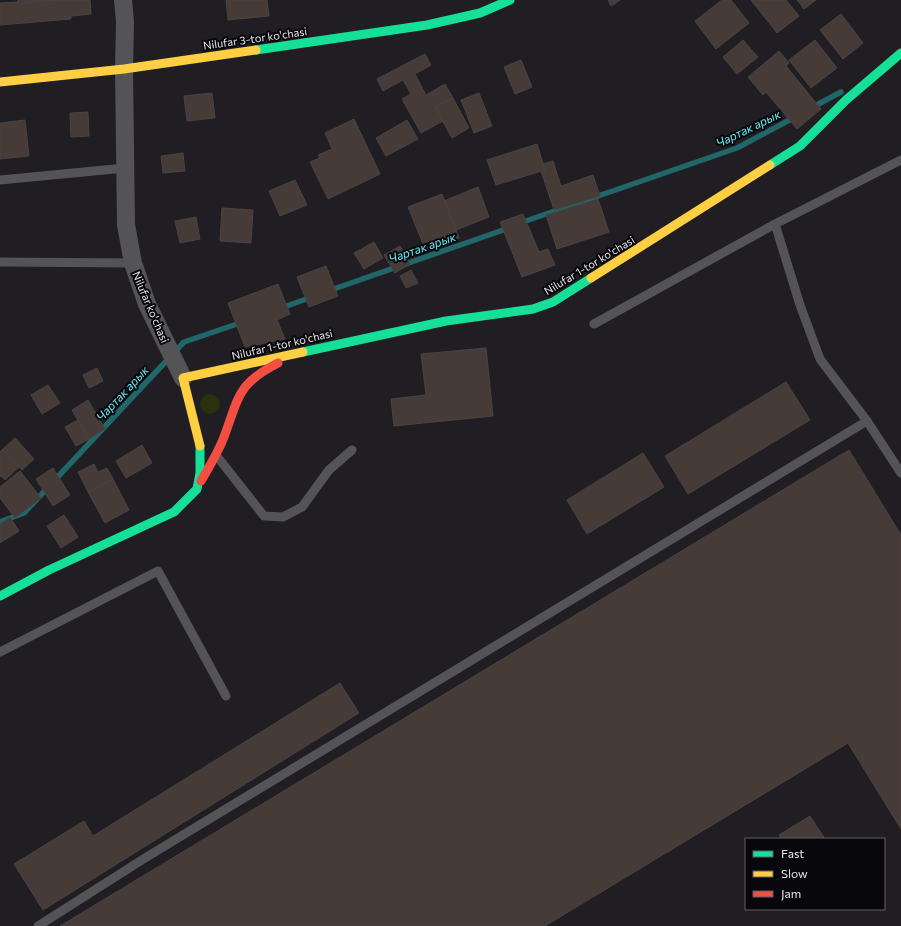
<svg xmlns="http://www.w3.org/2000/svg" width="901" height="926" font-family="Commissioner,sans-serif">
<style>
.green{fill:#29310f}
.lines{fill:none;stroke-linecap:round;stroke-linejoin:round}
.stream{stroke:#216668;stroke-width:5.5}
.building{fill:#463b37;stroke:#484445}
.lane{stroke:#545356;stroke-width:9}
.street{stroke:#545356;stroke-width:18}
.fast{stroke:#16e098;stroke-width:9}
.slow{stroke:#ffcf43;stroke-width:9}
.jam{stroke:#f24e42;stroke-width:9}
.labels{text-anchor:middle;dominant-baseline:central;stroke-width:4;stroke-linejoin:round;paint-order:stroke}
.street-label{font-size:11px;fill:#e7e5ec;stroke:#08070b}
.water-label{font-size:12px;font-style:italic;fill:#63eef3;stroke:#08070b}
</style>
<rect width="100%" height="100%" fill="#201e23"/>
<circle class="green" cx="210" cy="404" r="10"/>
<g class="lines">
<g class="stream">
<polyline points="811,108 841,92"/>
<polyline points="520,223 737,148 795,117"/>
<polyline points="328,291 509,228"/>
<polyline points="281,308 312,297"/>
<polyline points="0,522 24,513 184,342 243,322"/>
</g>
</g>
<g class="building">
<polygon points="18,0 55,0 18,4"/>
<polygon points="55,0 90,0 91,14 71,16 71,19 0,25 0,3 18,2 18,4"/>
<polygon points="226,0 267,0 269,16 228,20"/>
<polygon points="608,0 620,0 611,6"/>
<polygon points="722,0 731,0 749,23 716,49 695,21"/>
<polygon points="751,0 786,0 799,16 777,33"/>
<polygon points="797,0 816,0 804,9"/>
<polygon points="841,14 863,43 843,59 820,30"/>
<polygon points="743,40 758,57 737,74 723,57"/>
<polygon points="815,40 837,68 811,88 789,60"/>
<polygon points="779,51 789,63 786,66 821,109 797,129 766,92 763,95 748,77"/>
<polygon points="425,54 431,65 415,74 426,95 445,84 453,98 435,107 443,121 421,133 402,99 411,94 403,80 383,91 377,79"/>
<polygon points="521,60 532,87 515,94 504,67"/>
<polygon points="212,93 215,118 187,121 184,96"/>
<polygon points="479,93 492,126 474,133 461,100"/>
<polygon points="453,98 469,128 452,138 435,107"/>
<polygon points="88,112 89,136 71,137 70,113"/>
<polygon points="354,119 380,174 328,199 310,162 320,158 318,155 332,149 325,133"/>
<polygon points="25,120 29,156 0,159 0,123"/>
<polygon points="407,120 418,139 386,156 376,138"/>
<polygon points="537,144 545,170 496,185 487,160"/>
<polygon points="183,153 185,171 163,173 161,156"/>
<polygon points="553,161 561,186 593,175 600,196 554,210 541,171 545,170 543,164"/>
<polygon points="295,180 307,205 280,216 269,191"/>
<polygon points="478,187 489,217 456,230 444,201"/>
<polygon points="442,194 459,238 426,251 408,207"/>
<polygon points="598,199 609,232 557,249 546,215"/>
<polygon points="222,208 253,210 251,243 220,241"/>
<polygon points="523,214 539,252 548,249 555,265 522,277 500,222"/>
<polygon points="196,217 200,239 180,243 175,221"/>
<polygon points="374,242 383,258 364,269 354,253"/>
<polygon points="400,246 410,264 395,273 384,255"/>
<polygon points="326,266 338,296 309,307 297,277"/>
<polygon points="411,270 418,283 406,288 400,276"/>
<polygon points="278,284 290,314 277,320 285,339 245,347 228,303"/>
<polygon points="486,348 493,416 394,426 391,399 426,395 421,354"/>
<polygon points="97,368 103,381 89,388 83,375"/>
<polygon points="786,382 810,420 688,494 665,456"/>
<polygon points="48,385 60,403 42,414 31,395"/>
<polygon points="88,400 105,429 89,439 72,410"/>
<polygon points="78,420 89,439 76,446 65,427"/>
<polygon points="15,438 34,459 22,470 3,449"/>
<polygon points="142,445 152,463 126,478 116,461"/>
<polygon points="3,449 19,467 5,480 1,476 0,477 0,452"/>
<polygon points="849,450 901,535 901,829 848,743 545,926 60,926"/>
<polygon points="643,453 664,487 587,534 567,500"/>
<polygon points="94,464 98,472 107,468 113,479 88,492 78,472"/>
<polygon points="53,468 70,495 53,506 36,479"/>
<polygon points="20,471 41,498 15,518 0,498 0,487"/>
<polygon points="113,479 129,510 105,523 88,492"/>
<polygon points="64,515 78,537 61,548 47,526"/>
<polygon points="10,517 19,531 0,543 0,524"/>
<polygon points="340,683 359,713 43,910 14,864 84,821 93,836"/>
<polygon points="810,816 825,839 782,839 779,835"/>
</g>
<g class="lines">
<g class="lane">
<polyline points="0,180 125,168"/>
<polyline points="775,224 800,305 820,359 867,421 901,473"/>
<polyline points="0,262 133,263"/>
<polyline points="594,324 775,224 901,160"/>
<polyline points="216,455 264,516 283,517 302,507 329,470 352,450"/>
<polyline points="0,652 158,571 226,696"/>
<polyline points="38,926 145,858 867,421"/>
</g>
<polyline class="street" points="123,0 125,21 124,69 126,225 133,263 147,304 183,378"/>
<g class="fast">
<polyline points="256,50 427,25 480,13 510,0"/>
<polyline points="770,165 800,146 846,100 901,53"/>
<polyline points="303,352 446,321 533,309 553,302 591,278"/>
<polyline points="0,596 49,570 174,512 197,489 200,473 200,446"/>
</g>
<g class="slow">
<polyline points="0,82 124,69 256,50"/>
<polyline points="591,278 770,165"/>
<polyline points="200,446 183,378 303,352"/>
</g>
<path class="jam" d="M201 481C209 467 218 453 224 437 239 397 237 384 278 363"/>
</g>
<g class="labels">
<g class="street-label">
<text transform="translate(255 38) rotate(-8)">Nilufar 3-tor ko'chasi</text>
<text transform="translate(589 265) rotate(-31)">Nilufar 1-tor ko'chasi</text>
<text transform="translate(151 307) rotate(67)">Nilufar ko'chasi</text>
<text transform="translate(282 344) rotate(-13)">Nilufar 1-tor ko'chasi</text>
</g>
<g class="water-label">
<text transform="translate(748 128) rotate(-26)">Чартак арык</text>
<text transform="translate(422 247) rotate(-19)">Чартак арык</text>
<text transform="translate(122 393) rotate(-47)">Чартак арык</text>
</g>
</g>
<rect x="745" y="838" width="140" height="72" fill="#08070b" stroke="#616065"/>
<rect x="753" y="851" width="20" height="6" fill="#16e098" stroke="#616065"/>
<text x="781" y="858" font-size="12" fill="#e7e5ec">Fast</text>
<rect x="753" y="871" width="20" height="6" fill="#ffcf43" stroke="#616065"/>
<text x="781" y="878" font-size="12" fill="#e7e5ec">Slow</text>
<rect x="753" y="891" width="20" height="6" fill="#f24e42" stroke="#616065"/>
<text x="781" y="898" font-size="12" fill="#e7e5ec">Jam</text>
</svg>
